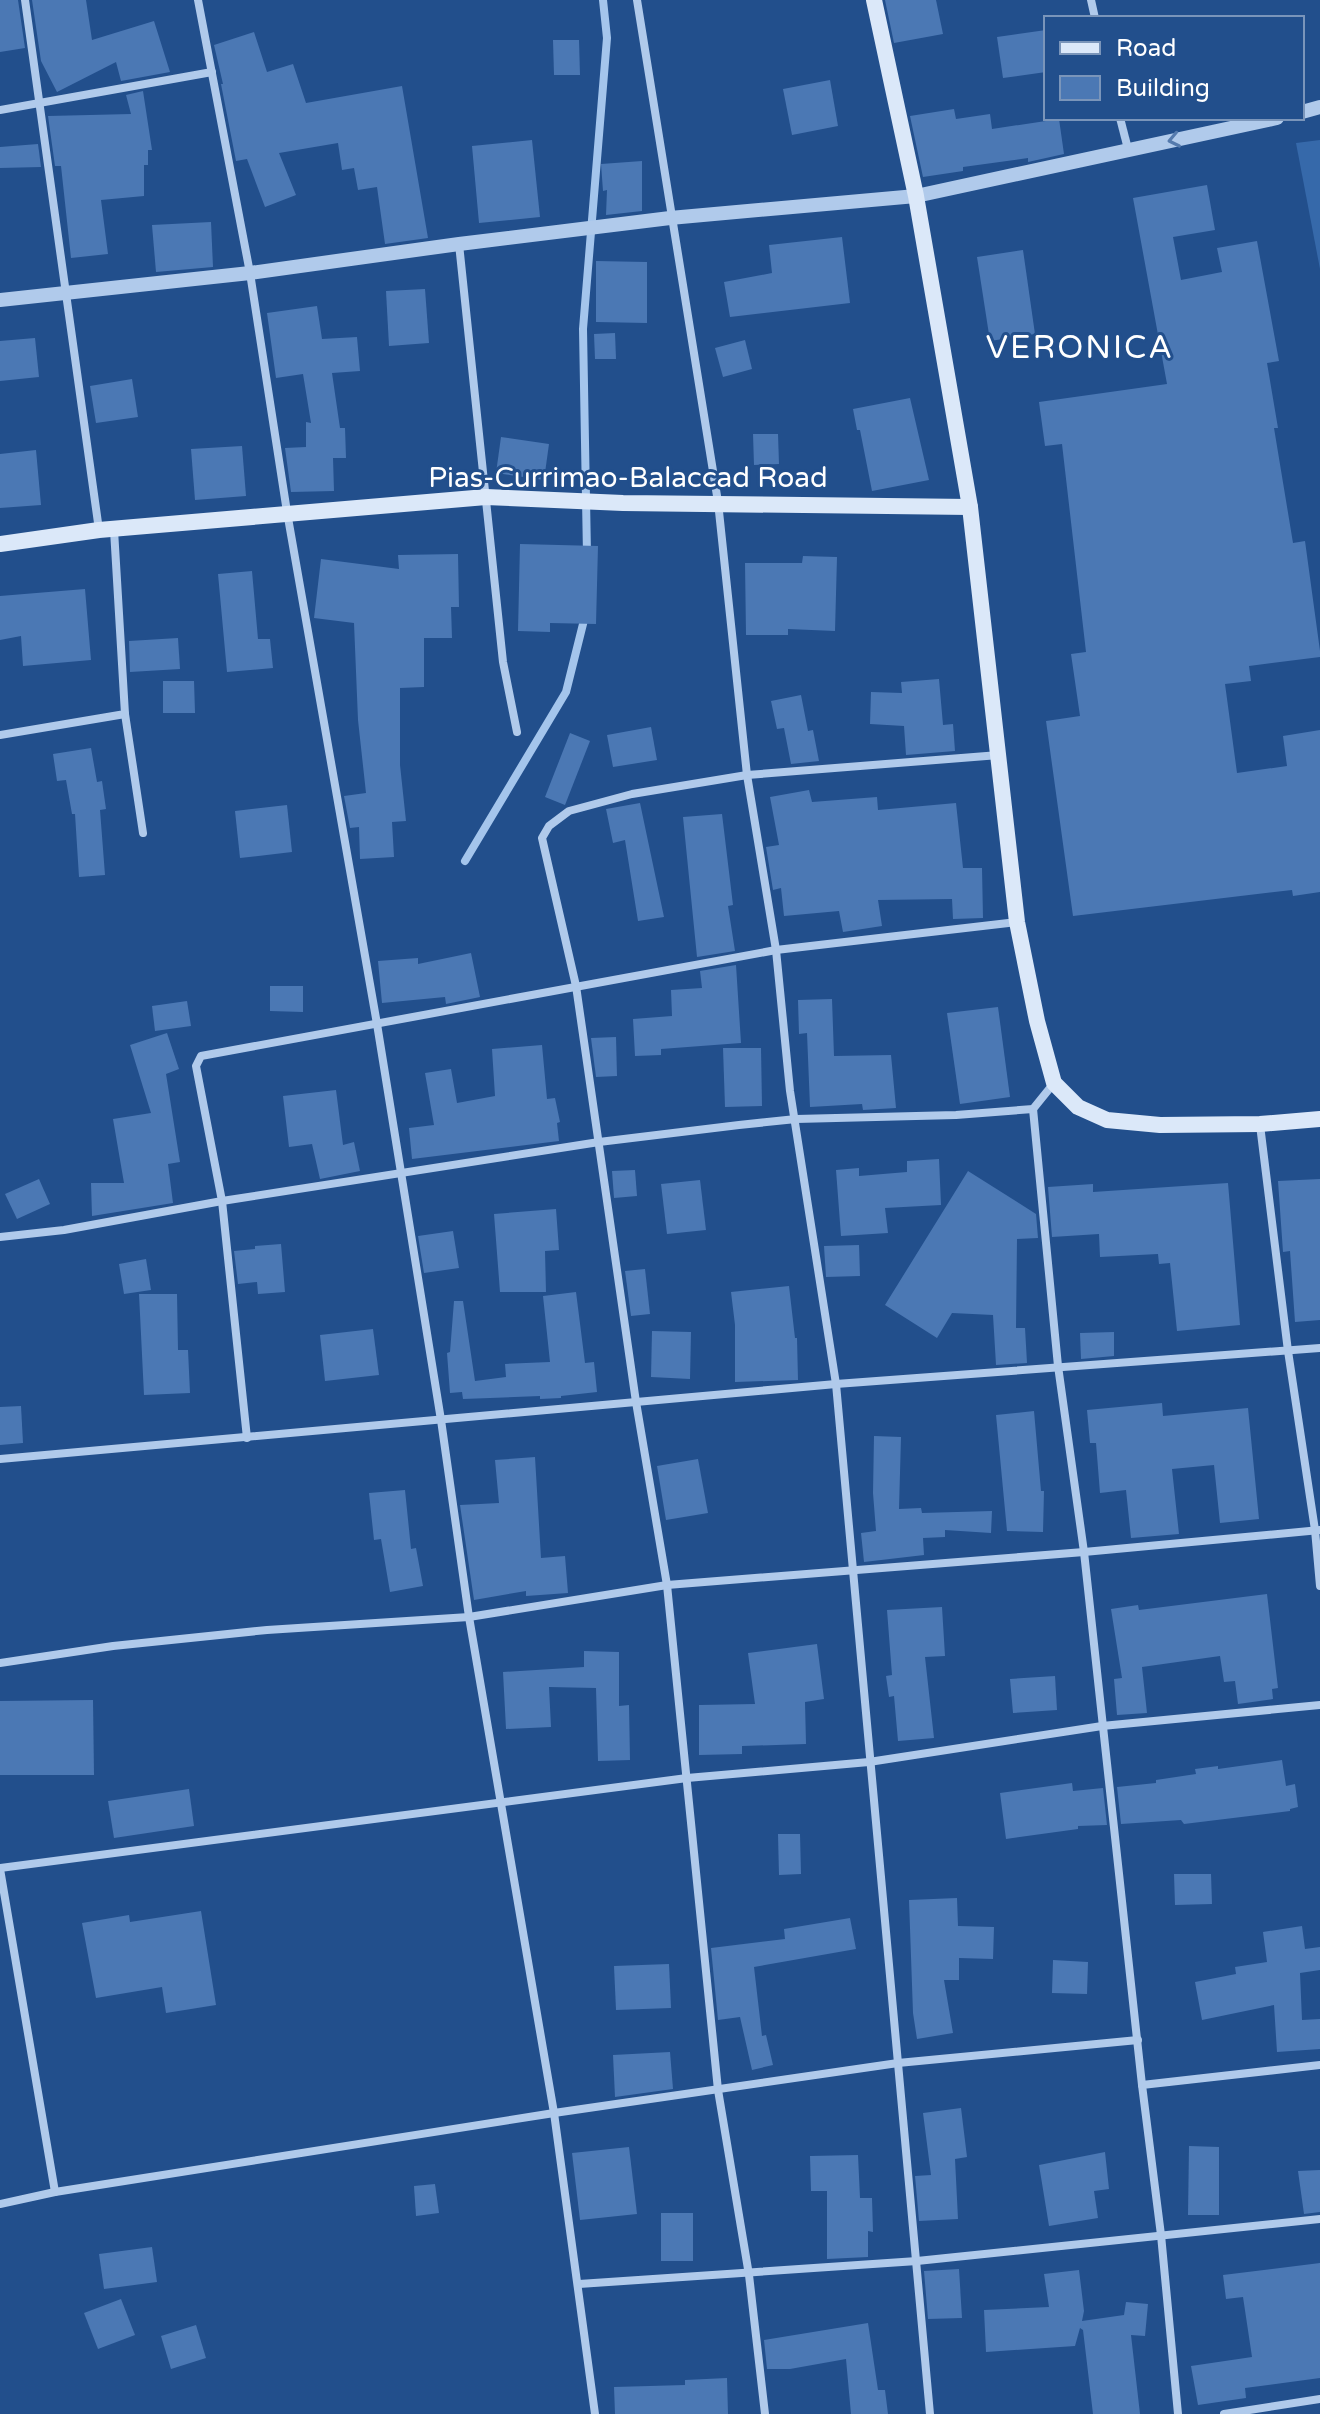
<svg xmlns="http://www.w3.org/2000/svg" width="1320" height="2414" font-family="'Varela Round',sans-serif">
<style>
.green{fill:#3669aa}
.lines{fill:none;stroke-linecap:round;stroke-linejoin:round}
.stream{stroke:#a4c5ec;stroke-width:8}
.building{fill:#4b78b4}
.minor{stroke:#b0caeb;stroke-width:8}
.tertiary{stroke:#b0caeb;stroke-width:14}
.secondary{stroke:#dbe8f9;stroke-width:16}
.oneway{stroke:#547aad}
.labels{text-anchor:middle;dominant-baseline:central;stroke-width:6;stroke-linejoin:round;paint-order:stroke}
.street-label{font-size:28px;fill:#fff;stroke:#224f8c}
.quarter-label{font-size:32px;letter-spacing:2px;fill:#fff;stroke:#224f8c}
</style>
<rect width="100%" height="100%" fill="#224f8c"/>
<polygon class="green" points="1320,140 1320,269 1296,143"/>
<g class="lines">
<g class="stream">
<polyline points="587,555 583,329 607,38 603,0"/>
<polyline points="465,861 566,692 585,616"/>
</g>
</g>
<g class="building">
<polygon points="0,0 18,0 25,48 0,52"/>
<polygon points="32,0 86,0 92,40 154,21 170,72 121,81 116,62 57,92 41,61"/>
<polygon points="885,0 936,0 943,34 894,43"/>
<polygon points="1046,30 1046,72 1003,78 997,37"/>
<polygon points="254,32 267,72 293,64 306,103 402,86 428,238 385,244 377,187 358,190 354,168 342,170 338,143 279,153 296,195 265,207 247,159 236,161 221,84 223,84 214,45"/>
<polygon points="553,40 579,40 580,75 554,75"/>
<polygon points="830,80 838,126 792,135 783,89"/>
<polygon points="143,91 152,150 148,150 148,165 144,165 144,196 101,200 108,254 71,258 61,166 55,166 48,116 131,114 126,95"/>
<polygon points="954,109 956,119 990,114 992,129 1059,119 1064,154 1028,162 1028,158 963,167 963,171 923,177 910,116"/>
<polygon points="532,140 540,217 479,223 472,146"/>
<polygon points="38,144 41,167 0,168 0,147"/>
<polygon points="642,161 642,211 606,215 607,190 603,191 601,164"/>
<polygon points="1207,185 1215,230 1173,237 1181,280 1222,272 1217,248 1257,241 1279,361 1267,363 1278,428 1274,428 1293,543 1305,541 1320,651 1320,657 1249,666 1251,681 1225,684 1237,773 1287,766 1283,736 1320,730 1320,892 1293,896 1292,890 1073,916 1046,721 1080,716 1071,654 1086,652 1062,444 1045,446 1039,402 1167,384 1133,198"/>
<polygon points="211,222 213,267 156,272 152,225"/>
<polygon points="842,237 850,303 730,317 724,282 772,273 769,245"/>
<polygon points="1023,250 1035,334 990,341 977,257"/>
<polygon points="596,261 647,262 647,323 596,322"/>
<polygon points="425,289 429,343 389,346 386,291"/>
<polygon points="317,306 322,339 357,337 360,371 332,373 340,428 345,428 346,458 333,458 334,491 291,492 285,448 306,447 306,422 311,423 303,374 276,378 267,313"/>
<polygon points="615,333 616,359 595,359 594,334"/>
<polygon points="35,338 39,377 0,381 0,341"/>
<polygon points="745,340 752,369 723,377 715,348"/>
<polygon points="132,379 138,417 96,423 90,386"/>
<polygon points="910,398 929,480 872,491 860,430 857,430 853,409"/>
<polygon points="753,434 778,434 779,464 754,465"/>
<polygon points="501,437 549,444 544,480 496,473"/>
<polygon points="242,446 246,496 195,500 191,449"/>
<polygon points="36,450 41,505 0,508 0,454"/>
<polygon points="520,544 598,546 596,624 550,623 550,632 518,631"/>
<polygon points="458,554 459,607 451,607 452,638 424,638 424,687 400,688 400,765 406,821 392,822 394,857 360,859 359,827 350,828 344,796 366,793 358,720 354,623 314,618 321,559 399,569 398,555"/>
<polygon points="803,556 837,557 835,631 788,629 788,635 746,635 745,563 802,563"/>
<polygon points="252,571 258,639 270,639 273,668 227,672 218,574"/>
<polygon points="85,589 91,660 23,666 21,636 0,640 0,596"/>
<polygon points="178,638 180,669 130,672 129,641"/>
<polygon points="939,679 943,725 953,724 955,751 906,755 904,726 870,724 871,692 902,693 901,682"/>
<polygon points="163,681 194,681 195,713 163,713"/>
<polygon points="801,695 808,731 813,730 819,761 791,764 784,728 777,729 771,701"/>
<polygon points="651,727 657,760 613,767 607,735"/>
<polygon points="570,733 590,741 565,805 545,797"/>
<polygon points="91,748 97,782 102,781 106,809 100,810 105,875 79,877 75,814 72,814 66,780 57,781 53,754"/>
<polygon points="809,790 812,802 877,797 878,810 956,803 963,868 982,868 983,918 953,919 952,899 878,900 882,926 843,932 839,911 784,916 781,888 773,890 766,847 779,845 770,797"/>
<polygon points="640,803 664,917 638,921 625,840 613,843 606,809"/>
<polygon points="287,805 292,852 240,858 235,811"/>
<polygon points="722,814 733,905 728,906 735,951 697,957 683,817"/>
<polygon points="471,953 480,997 446,1004 445,997 382,1003 378,961 418,958 418,964"/>
<polygon points="736,965 741,1043 661,1049 661,1055 635,1056 633,1019 672,1016 671,990 702,988 700,971"/>
<polygon points="270,986 303,986 303,1012 270,1011"/>
<polygon points="832,999 834,1056 891,1055 896,1108 863,1110 862,1104 810,1107 807,1033 799,1034 798,1000"/>
<polygon points="187,1001 191,1026 155,1031 152,1006"/>
<polygon points="998,1007 1010,1097 960,1104 947,1013"/>
<polygon points="167,1033 179,1069 166,1074 180,1162 168,1164 173,1203 92,1216 91,1183 124,1183 113,1119 151,1113 130,1045"/>
<polygon points="616,1037 617,1076 596,1077 591,1038"/>
<polygon points="542,1045 547,1099 555,1098 560,1122 557,1123 559,1141 412,1159 409,1128 434,1125 425,1073 451,1069 457,1103 495,1096 492,1049"/>
<polygon points="723,1048 761,1048 762,1106 725,1107"/>
<polygon points="336,1090 343,1145 354,1142 360,1171 320,1179 312,1144 289,1147 283,1096"/>
<polygon points="939,1159 941,1205 885,1208 888,1233 841,1236 836,1170 859,1168 859,1176 907,1172 907,1161"/>
<polygon points="635,1170 637,1196 614,1198 612,1171"/>
<polygon points="968,1171 1036,1214 1038,1238 1017,1239 1016,1328 1025,1328 1027,1363 996,1365 993,1315 952,1313 937,1338 885,1305"/>
<polygon points="39,1179 50,1204 17,1219 5,1194"/>
<polygon points="1320,1179 1320,1320 1295,1322 1290,1251 1283,1252 1278,1181"/>
<polygon points="700,1180 706,1230 667,1234 661,1184"/>
<polygon points="1228,1183 1240,1325 1177,1331 1170,1263 1159,1264 1158,1254 1100,1257 1099,1234 1052,1237 1048,1187 1093,1184 1093,1192"/>
<polygon points="556,1209 559,1250 545,1251 546,1292 500,1292 494,1214"/>
<polygon points="453,1231 459,1268 424,1273 418,1236"/>
<polygon points="281,1244 285,1292 258,1294 257,1282 238,1284 234,1251 255,1249 255,1246"/>
<polygon points="859,1245 860,1276 826,1277 824,1246"/>
<polygon points="146,1259 151,1290 124,1294 119,1264"/>
<polygon points="645,1269 650,1314 631,1316 625,1271"/>
<polygon points="789,1286 795,1338 797,1338 798,1380 735,1382 735,1325 731,1292"/>
<polygon points="576,1292 585,1363 594,1362 597,1392 561,1396 561,1398 540,1399 540,1396 463,1399 462,1392 450,1393 447,1353 450,1352 454,1301 463,1301 475,1381 506,1377 505,1364 550,1362 543,1296"/>
<polygon points="139,1294 177,1294 178,1350 188,1350 190,1393 144,1395"/>
<polygon points="373,1329 379,1375 325,1381 320,1335"/>
<polygon points="652,1331 691,1332 690,1379 651,1377"/>
<polygon points="1114,1332 1114,1356 1081,1359 1080,1333"/>
<polygon points="1162,1403 1163,1416 1248,1408 1259,1519 1220,1523 1214,1465 1172,1469 1179,1534 1131,1538 1126,1490 1100,1493 1096,1443 1090,1443 1087,1410"/>
<polygon points="21,1406 23,1443 0,1445 0,1407"/>
<polygon points="1034,1411 1041,1491 1044,1491 1043,1532 1007,1531 996,1415"/>
<polygon points="874,1436 901,1437 899,1509 921,1508 922,1513 992,1511 991,1533 945,1530 945,1537 923,1538 924,1555 864,1562 861,1533 876,1531 873,1493"/>
<polygon points="535,1457 541,1558 565,1556 568,1593 526,1596 526,1591 474,1600 460,1505 499,1503 495,1460"/>
<polygon points="698,1459 708,1513 666,1520 657,1466"/>
<polygon points="405,1490 411,1549 416,1548 423,1586 390,1592 381,1539 374,1540 369,1493"/>
<polygon points="1267,1594 1278,1688 1272,1689 1273,1699 1238,1704 1235,1681 1224,1682 1220,1656 1142,1667 1147,1713 1117,1715 1114,1679 1122,1678 1111,1609 1138,1605 1139,1610"/>
<polygon points="942,1607 945,1656 925,1657 934,1738 898,1741 894,1696 889,1697 886,1676 892,1675 887,1610"/>
<polygon points="817,1644 824,1699 805,1702 806,1744 742,1746 742,1754 699,1755 699,1705 755,1704 748,1653"/>
<polygon points="584,1651 619,1652 619,1706 629,1705 630,1760 598,1761 596,1688 549,1687 551,1727 506,1729 503,1672 584,1667"/>
<polygon points="1055,1676 1057,1710 1013,1713 1010,1679"/>
<polygon points="93,1700 94,1775 0,1775 0,1701"/>
<polygon points="1282,1760 1286,1786 1295,1784 1298,1807 1290,1809 1290,1811 1184,1824 1181,1820 1121,1824 1117,1787 1156,1783 1156,1780 1196,1774 1195,1769 1218,1766 1218,1769"/>
<polygon points="1072,1783 1073,1791 1103,1788 1107,1825 1078,1826 1078,1829 1006,1839 1000,1793"/>
<polygon points="189,1789 194,1826 114,1838 108,1801"/>
<polygon points="778,1834 800,1834 801,1874 779,1875"/>
<polygon points="1174,1874 1211,1874 1212,1904 1175,1905"/>
<polygon points="957,1898 958,1926 994,1927 993,1959 959,1958 959,1980 944,1980 953,2033 917,2039 913,2013 909,1900"/>
<polygon points="201,1911 216,2005 166,2013 162,1987 96,1998 82,1923 129,1915 130,1922"/>
<polygon points="850,1918 856,1949 754,1967 762,2036 766,2035 773,2065 752,2070 740,2017 718,2020 711,1948 785,1939 784,1929"/>
<polygon points="1302,1926 1305,1949 1320,1947 1320,1970 1300,1973 1302,2020 1320,2019 1320,2049 1277,2052 1274,2005 1202,2020 1195,1982 1236,1974 1235,1967 1267,1962 1263,1932"/>
<polygon points="1053,1960 1088,1962 1087,1994 1052,1993"/>
<polygon points="669,1964 671,2008 616,2010 614,1966"/>
<polygon points="670,2052 673,2089 615,2097 613,2055"/>
<polygon points="961,2108 967,2157 955,2159 958,2219 919,2221 915,2176 931,2175 923,2113"/>
<polygon points="1189,2146 1219,2147 1219,2215 1188,2215"/>
<polygon points="629,2147 637,2214 580,2220 572,2153"/>
<polygon points="1105,2152 1109,2189 1094,2191 1098,2218 1049,2226 1039,2165"/>
<polygon points="858,2155 860,2198 872,2198 873,2232 868,2231 868,2257 827,2259 827,2191 811,2191 810,2156"/>
<polygon points="1320,2170 1320,2212 1304,2214 1298,2171"/>
<polygon points="435,2184 439,2213 416,2216 414,2186"/>
<rect x="661" y="2213" width="32" height="48"/>
<polygon points="152,2247 157,2282 104,2289 99,2254"/>
<polygon points="1320,2263 1320,2378 1245,2388 1246,2398 1198,2405 1191,2366 1252,2357 1243,2297 1226,2299 1223,2275"/>
<polygon points="959,2269 962,2318 928,2319 924,2271"/>
<polygon points="1079,2270 1084,2311 1082,2321 1124,2315 1126,2302 1148,2304 1145,2336 1131,2335 1140,2414 1093,2414 1083,2330 1080,2328 1075,2346 986,2352 984,2310 1049,2307 1044,2274"/>
<polygon points="121,2299 135,2335 98,2349 84,2313"/>
<polygon points="868,2323 878,2390 885,2390 888,2414 851,2414 846,2359 790,2369 767,2369 764,2340"/>
<polygon points="196,2325 206,2358 171,2369 161,2336"/>
<polygon points="727,2378 728,2414 615,2414 614,2387 685,2385 685,2380"/>
</g>
<g class="lines">
<g class="minor">
<polyline points="25,0 99,530"/>
<polyline points="198,0 250,273 287,512 377,1024 441,1420 469,1617 554,2113 595,2414"/>
<polyline points="637,0 718,502 747,775 776,950 790,1091 836,1384 930,2414"/>
<polyline points="1091,0 1095,18"/>
<polyline points="0,110 212,72"/>
<polyline points="1120,118 1128,149"/>
<polyline points="459,244 503,662 517,732"/>
<polyline points="125,714 143,833"/>
<polyline points="0,735 125,714 114,530"/>
<polyline points="1033,1109 1058,1366 1084,1552 1142,2085 1161,2235 1178,2414"/>
<polyline points="1260,1125 1288,1351 1315,1530 1320,1586"/>
<polyline points="0,1237 64,1230 222,1201 599,1142 739,1125 796,1119 956,1115 1033,1109 1054,1083"/>
<polyline points="247,1438 222,1201 196,1066 201,1056 776,950 1017,922"/>
<polyline points="0,1459 836,1384 1320,1348"/>
<polyline points="0,1663 113,1646 267,1630 469,1617 667,1585 1084,1552 1320,1530"/>
<polyline points="0,1868 687,1778 869,1762 1102,1726 1320,1705"/>
<polyline points="0,1869 55,2192"/>
<polyline points="1142,2085 1320,2065"/>
<polyline points="0,2204 55,2192 554,2113 898,2063 1138,2040"/>
<polyline points="579,2284 917,2261 1320,2219"/>
<polyline points="765,2414 749,2275 718,2090 667,1585 636,1402 576,986 542,838 549,826 569,811 632,794 747,775 999,755"/>
<polyline points="1224,2414 1320,2399"/>
</g>
<g class="tertiary">
<polyline points="1302,112 1320,107"/>
<polyline points="0,300 250,273 459,244 670,218 916,196 1277,118"/>
</g>
<g class="secondary">
<polyline points="874,0 916,196 970,507 1017,922 1037,1021 1054,1083 1078,1107 1107,1120 1160,1125 1260,1124 1320,1119"/>
<polyline points="0,544 99,530 486,497 623,503 970,507"/>
</g>
</g>
<defs><path id="oneway-chevron" d="M-2-3.5L2.5 0L-2 3.5" fill="none" stroke-width="1.6" stroke-linecap="round" stroke-linejoin="round" transform="scale(2)"/></defs>
<use class="oneway" href="#oneway-chevron" transform="translate(1174 140) rotate(168)"/>
<g class="labels">
<g class="street-label">
<text x="628" y="478">Pias-Currimao-Balaccad Road</text>
</g>
<g class="quarter-label">
<text x="1080" y="348">VERONICA</text>
</g>
</g>
<rect x="1044" y="16" width="260" height="104" fill="#224f8c" stroke="#7a95ba" stroke-width="2"/>
<rect x="1060" y="42" width="40" height="12" fill="#dbe8f9" stroke="#7a95ba" stroke-width="2"/>
<text x="1116" y="56" font-size="24" fill="#ffffff">Road</text>
<rect x="1060" y="76" width="40" height="24" fill="#4b78b4" stroke="#7a95ba" stroke-width="2"/>
<text x="1116" y="96" font-size="24" fill="#ffffff">Building</text>
</svg>
